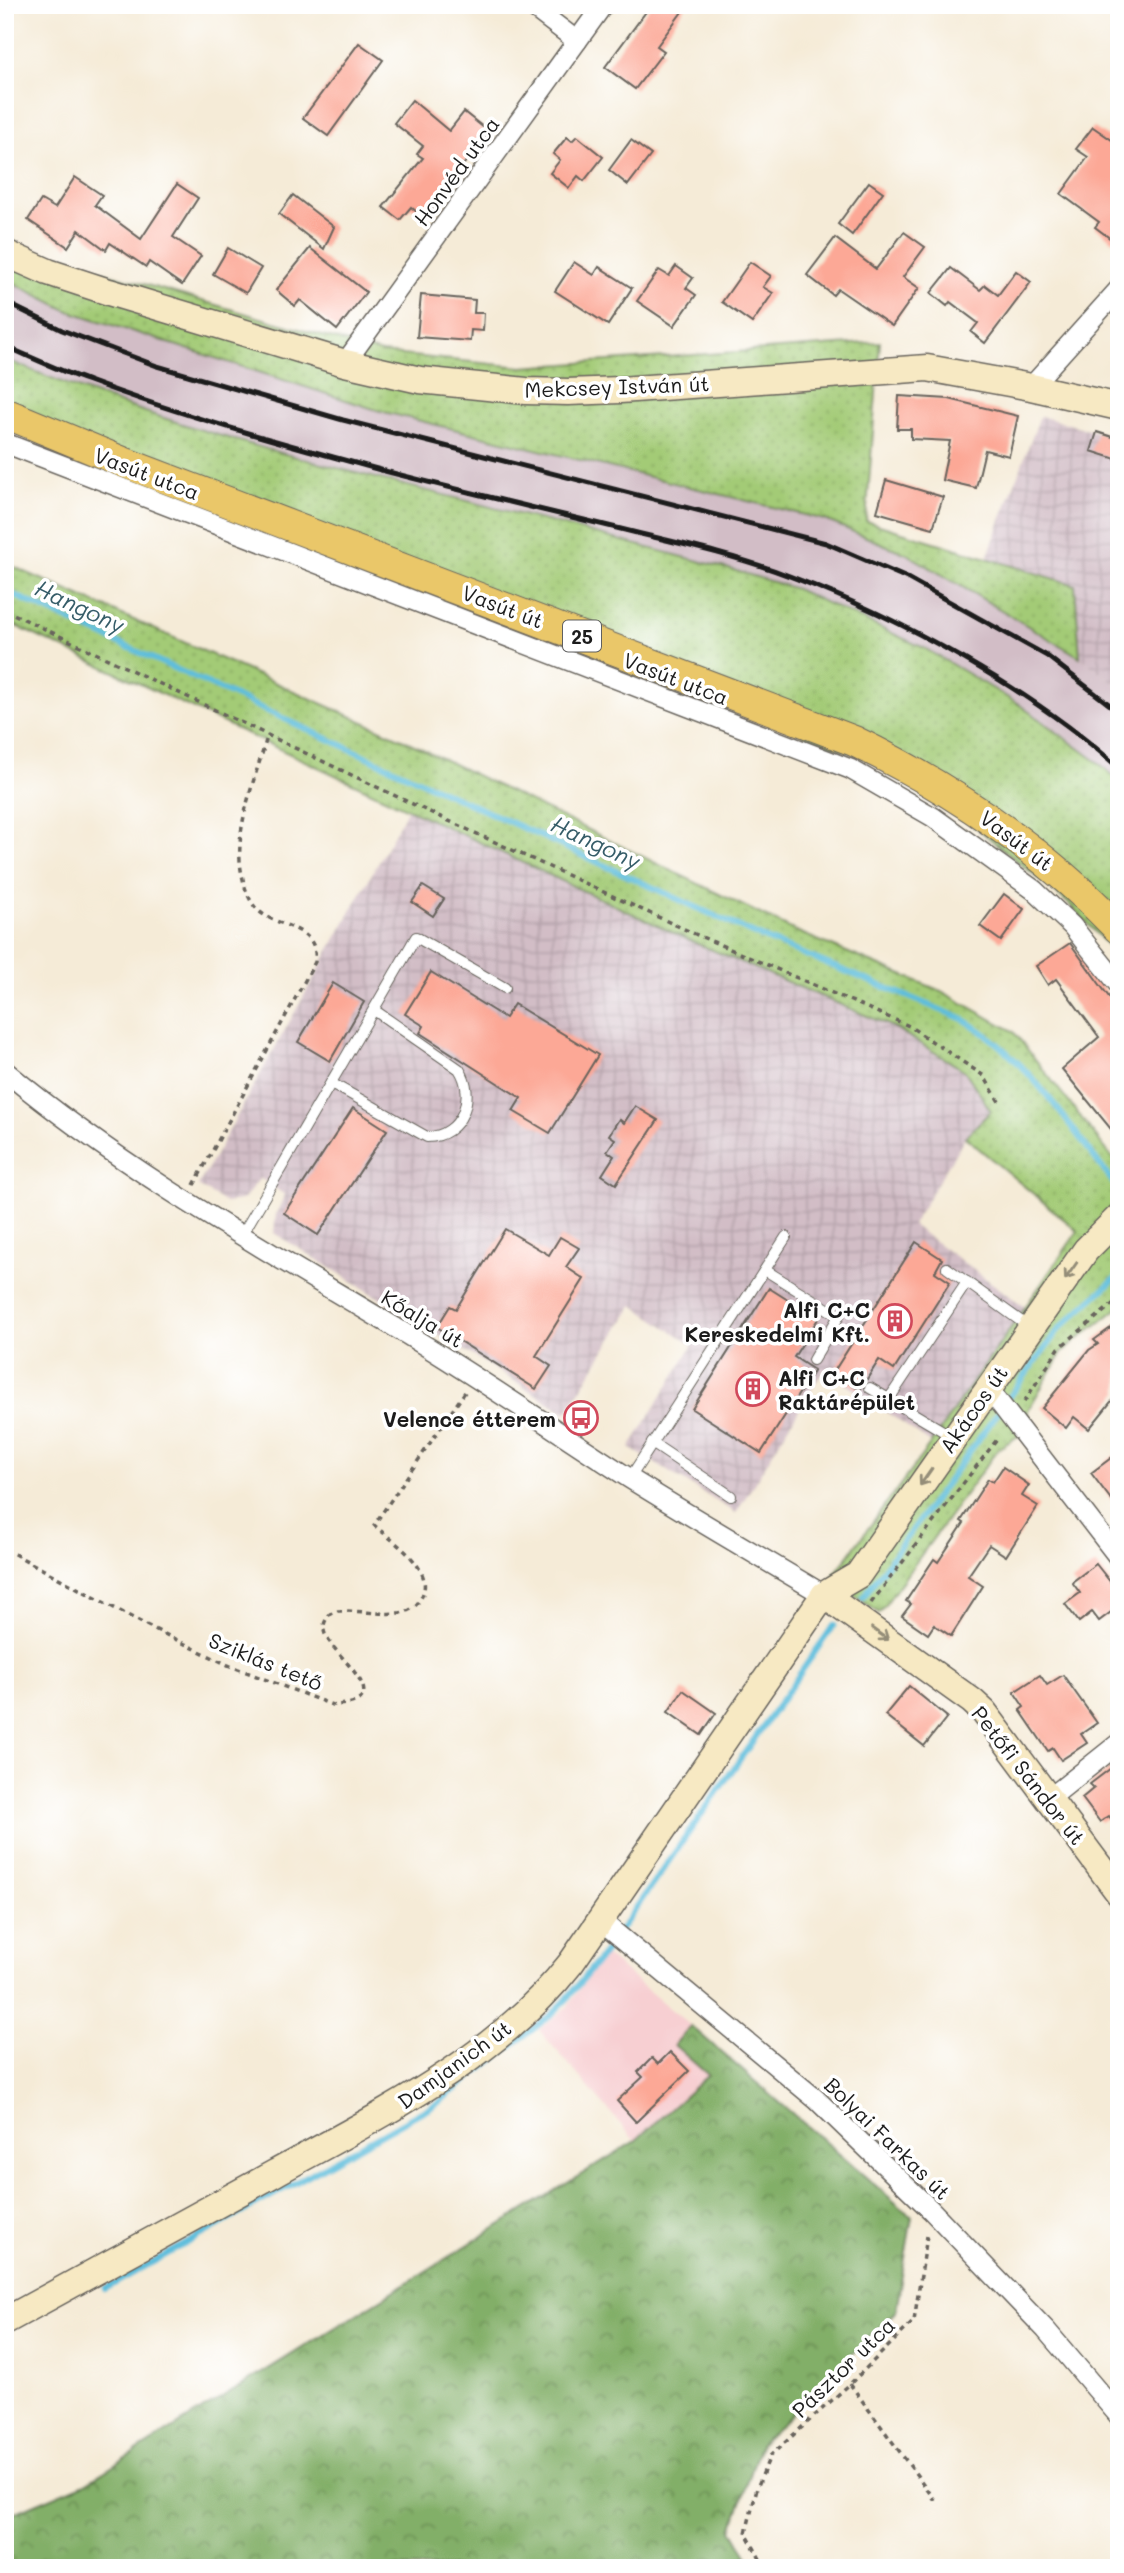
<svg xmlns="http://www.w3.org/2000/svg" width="1124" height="2573" font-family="Mali,sans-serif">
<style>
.built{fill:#f7cfd2}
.industrial{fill:url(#industrial-grid)}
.railway{fill:#d2bdc6}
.grass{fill:url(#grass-dots);stroke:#607449;stroke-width:2}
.forest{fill:url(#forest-crowns);stroke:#4f6642;stroke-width:2}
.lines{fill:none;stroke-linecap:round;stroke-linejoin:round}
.stream{stroke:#5ebedc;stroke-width:6}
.building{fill:#fca896}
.lane-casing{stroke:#68645d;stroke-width:12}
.street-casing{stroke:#68645d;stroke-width:22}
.secondary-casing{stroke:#68645d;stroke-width:29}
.primary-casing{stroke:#68645d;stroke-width:32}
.path{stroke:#68645d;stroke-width:3.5;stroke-dasharray:5 5;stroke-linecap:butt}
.lane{stroke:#fff;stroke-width:10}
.street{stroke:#fff;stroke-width:19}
.secondary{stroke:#f7e9c3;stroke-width:26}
.primary{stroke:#eac769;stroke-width:30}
.rail{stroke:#1c1c1c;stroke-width:5}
.oneway{stroke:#948d78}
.labels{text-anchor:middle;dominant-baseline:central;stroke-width:7;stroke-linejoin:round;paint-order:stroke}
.shield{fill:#fff;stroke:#606060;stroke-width:2}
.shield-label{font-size:19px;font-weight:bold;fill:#1c1c1c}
.street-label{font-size:21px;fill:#1c1c1c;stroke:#fff}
.poi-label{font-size:21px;font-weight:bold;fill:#1c1c1c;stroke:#fff;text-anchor:end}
.water-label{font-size:23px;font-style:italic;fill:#365d69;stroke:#fff}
</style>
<defs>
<pattern id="industrial-grid" width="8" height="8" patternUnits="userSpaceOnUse" patternTransform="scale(1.75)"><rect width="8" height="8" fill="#d2bdc6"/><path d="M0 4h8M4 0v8" fill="none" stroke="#b4a2aa"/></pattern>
<pattern id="grass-dots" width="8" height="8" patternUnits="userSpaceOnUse" patternTransform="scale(1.75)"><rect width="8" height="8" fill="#a3cb76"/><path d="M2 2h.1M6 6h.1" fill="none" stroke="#8cae66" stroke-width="1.8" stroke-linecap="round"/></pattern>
<pattern id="forest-crowns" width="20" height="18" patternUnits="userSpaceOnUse" patternTransform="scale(1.75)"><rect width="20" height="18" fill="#82af67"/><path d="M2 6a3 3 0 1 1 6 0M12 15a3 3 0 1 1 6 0" fill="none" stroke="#6a8e54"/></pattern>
</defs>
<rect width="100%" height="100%" fill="#fff"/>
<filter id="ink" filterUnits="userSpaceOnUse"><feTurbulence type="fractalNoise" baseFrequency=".0143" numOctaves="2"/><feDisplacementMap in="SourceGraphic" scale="14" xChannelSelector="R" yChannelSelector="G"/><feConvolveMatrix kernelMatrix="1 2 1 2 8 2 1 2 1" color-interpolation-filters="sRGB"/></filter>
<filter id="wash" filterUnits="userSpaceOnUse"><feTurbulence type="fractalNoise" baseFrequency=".00686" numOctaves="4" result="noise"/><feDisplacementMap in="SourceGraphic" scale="28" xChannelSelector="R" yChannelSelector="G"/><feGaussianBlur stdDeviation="1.57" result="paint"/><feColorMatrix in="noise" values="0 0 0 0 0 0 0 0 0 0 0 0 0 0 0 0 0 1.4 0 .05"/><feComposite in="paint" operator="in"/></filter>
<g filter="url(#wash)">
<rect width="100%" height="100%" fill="#f5ebd7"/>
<polygon class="built" points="604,1954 691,2026 674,2045 708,2075 635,2141 539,2030 567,2007"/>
<g class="industrial">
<polygon points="1040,416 1119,438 1119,687 1080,657 1075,585 987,558"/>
<polygon points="408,809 691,941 893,1027 965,1071 992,1111 965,1137 912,1225 1026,1308 931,1443 824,1369 736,1513 630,1448 693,1345 633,1305 566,1413 274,1233 276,1214 285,1195 260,1178 244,1199 226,1203 198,1186"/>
</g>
<polygon class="railway" points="5,279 69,311 380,411 825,520 907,554 1080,657 1119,687 1119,781 1099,763 1017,703 924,648 796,589 733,570 299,459 188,428 76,389 5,359"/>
<g class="grass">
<polygon points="5,235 26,250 382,353 522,367 880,342 866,521 1075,585 1080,657 907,554 825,520 380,411 69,311 5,279"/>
<path d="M5 359C147 420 291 457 440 494 538 519 635 544 733 570L796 589 924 648 1017 703 1099 763 1119 781V957L1067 902 956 811 869 760 5 424Z"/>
<polygon points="5,563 402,739 793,930 941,991 1013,1031 1119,1166 1119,1307 1062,1352 1027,1412 1035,1425 998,1449 879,1613 831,1579 931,1443 1078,1231 965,1137 991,1111 965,1071 893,1027 691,941 5,621"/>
</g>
<polygon class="forest" points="691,2026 912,2217 896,2311 760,2445 732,2530 754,2568 5,2568 5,2517 85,2483 635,2141 708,2075 674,2045"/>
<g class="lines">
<g class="stream">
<path d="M5 591 761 937 963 1019C1030 1059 1072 1130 1119 1190"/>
<polyline points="863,1597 1060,1328 1119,1275"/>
<polyline points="105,2289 439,2102 550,2016 566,2000 608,1948 834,1625"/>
</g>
</g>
<g id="blocks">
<g class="building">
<polygon points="651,5 687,5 657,46 664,51 635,89 605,67"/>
<polygon points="359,43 383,60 328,136 303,118"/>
<polygon points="412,100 449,131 464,112 489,132 446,187 448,189 425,219 411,207 400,220 383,207 423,158 417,154 423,146 394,123"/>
<polygon points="1093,127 1119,145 1119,245 1095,227 1099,222 1061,194 1088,157 1076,149"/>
<polygon points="577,136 603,157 584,181 578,176 569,188 550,173 560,160 553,154 567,137 572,141"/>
<polygon points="631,140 651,155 628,185 609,170"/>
<polygon points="75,177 102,195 95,205 141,239 177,184 198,198 173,237 201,256 182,285 149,262 146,267 110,243 106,250 79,230 68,247 28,220 41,200 55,208"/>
<polygon points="869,182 883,192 852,235 838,224"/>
<polygon points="293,195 334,227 324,249 279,214"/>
<polygon points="904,232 925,247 903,277 919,288 892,326 838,289 833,295 807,275 835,238 876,269"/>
<polygon points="228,248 261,268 246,293 213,274"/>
<polygon points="310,248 366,292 337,330 300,300 295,306 276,290"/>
<polygon points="574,262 594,275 599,267 632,288 608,325 555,291"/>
<polygon points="750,262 771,276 763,287 773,293 752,323 722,302"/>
<polygon points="676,266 693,278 686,288 696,295 674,326 637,301 659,270 669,276"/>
<polygon points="951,268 980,290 985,285 998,295 1016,271 1031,282 985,343 971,332 978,323 950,302 947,306 931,293"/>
<polygon points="421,295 475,300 474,313 484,313 483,331 471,330 470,341 417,337"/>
<polygon points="899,396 949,399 1018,416 1009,456 985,450 976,488 942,480 950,441 911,439 911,429 897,429"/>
<polygon points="1097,432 1119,439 1119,460 1091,451"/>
<polygon points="886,480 943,497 933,528 877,512"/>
<polygon points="423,886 444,899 433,916 412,902"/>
<polygon points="1004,894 1024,909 1001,941 980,926"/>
<polygon points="1070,943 1119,1011 1119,1139 1062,1069 1099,1037 1056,979 1048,985 1036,966"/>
<polygon points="431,972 505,1018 514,1004 598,1055 550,1133 513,1111 521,1098 420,1033 424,1026 405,1014"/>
<polygon points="333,983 364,1002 330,1061 298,1042"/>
<polygon points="635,1106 658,1120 616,1184 602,1175 614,1156 607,1151 615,1139 609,1135 619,1119 624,1123"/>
<polygon points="353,1108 387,1130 318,1235 284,1213"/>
<polygon points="505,1229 549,1255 560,1237 579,1248 566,1267 584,1279 536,1356 551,1366 536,1389 437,1327 450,1306 456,1309"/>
<polygon points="916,1242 942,1259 935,1272 950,1282 894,1370 879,1360 860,1390 833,1373"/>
<polygon points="769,1288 818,1319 794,1357 814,1370 761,1453 692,1409"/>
<polygon points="1119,1322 1119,1392 1089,1429 1074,1417 1066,1428 1042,1408 1089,1350 1098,1344 1094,1340"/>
<polygon points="1119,1452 1119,1510 1091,1473"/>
<polygon points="1003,1467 1029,1485 1022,1496 1038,1506 1006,1556 989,1545 968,1576 983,1586 951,1636 934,1625 928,1634 902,1616 911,1604 906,1601 934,1559 938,1562 964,1523 961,1521 988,1479 993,1482"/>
<polygon points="1096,1564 1119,1593 1119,1606 1099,1621 1092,1612 1079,1622 1065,1604 1080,1593 1072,1582"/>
<polygon points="1040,1675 1047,1685 1063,1675 1097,1723 1081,1734 1087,1743 1061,1760 1053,1748 1048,1751 1020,1710 1024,1707 1014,1692"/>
<polygon points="909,1686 947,1717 924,1746 885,1715"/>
<polygon points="683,1690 716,1713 701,1735 668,1712"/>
<polygon points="1119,1762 1119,1829 1109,1816 1100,1822 1082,1798 1094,1788 1090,1784"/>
<polygon points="670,2052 689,2071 636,2122 617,2101 643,2077 638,2072 652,2058 658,2064"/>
</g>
</g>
</g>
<g filter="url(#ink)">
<use href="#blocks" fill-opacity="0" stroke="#68645d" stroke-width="2"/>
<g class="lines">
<g class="lane-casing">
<g id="lane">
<path d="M331 1083 427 1137C462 1137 477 1096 459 1069L374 1010"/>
<polyline points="242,1235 416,937 505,988"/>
<polyline points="947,1268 1029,1327"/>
<polyline points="765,1270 839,1316 813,1360"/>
<polyline points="870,1388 953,1437"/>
<polyline points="889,1399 967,1282"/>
<polyline points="652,1443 731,1496"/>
<polyline points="630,1478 786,1237"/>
</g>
</g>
<g class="street-casing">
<g id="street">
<polyline points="530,5 577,41"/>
<polyline points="345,363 603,5"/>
<polyline points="1031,387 1119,289"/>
<polyline points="5,443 850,769 933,817 1034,890 1072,926 1119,985"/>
<path d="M5 1071C131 1176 277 1256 416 1340 488 1384 558 1432 629 1478 693 1518 759 1556 824 1595"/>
<polyline points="988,1388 1119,1558"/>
<polyline points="1050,1798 1119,1743"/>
<polyline points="600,1920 817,2100 931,2210 1046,2330 1119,2416"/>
</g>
</g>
<g class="secondary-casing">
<g id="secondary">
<polyline points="5,253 48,272 109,292 345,363 420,380 526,391 568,392 620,390 927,368 1031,387 1119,407"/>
<polyline points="824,1595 972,1701 984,1712 1119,1893"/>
<path d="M5 2321C95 2272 185 2222 275 2173 380 2115 495 2060 571 1963L824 1595 858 1575 1086 1250 1119 1217"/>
</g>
</g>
<g class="primary-casing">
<path id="primary" d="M5 413 123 462 854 741C953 789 1042 849 1119 929"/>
</g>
<g class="path">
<polyline points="5,610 423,809 695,934 909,1026 984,1076 1001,1105"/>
<path d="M194 1185 315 962C319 926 282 929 260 912 251 905 245 890 243 879 231 835 255 780 267 737"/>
<polyline points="1024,1402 1059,1348 1119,1299"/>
<path d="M5 1549 144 1624 228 1665 332 1705C403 1704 334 1657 325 1634 322 1626 325 1620 330 1614L338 1611C357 1610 388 1616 404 1612 412 1610 417 1605 421 1598 437 1569 393 1542 374 1525L465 1392"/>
<polyline points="871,1603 999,1437"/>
<polyline points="850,2384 935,2500"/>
<polyline points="765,2568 746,2533 757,2488 770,2456 850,2384 914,2321 927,2236"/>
</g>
<use href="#lane" class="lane"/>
<use href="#street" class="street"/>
<use href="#secondary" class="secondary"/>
<use href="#primary" class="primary"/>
<g class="rail">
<polyline points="5,302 62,330 157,366 343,420 826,543 907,578 1047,656 1119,712"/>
<path d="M5 346C33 358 60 371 89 381 183 416 281 443 377 469 465 492 553 512 641 534 692 546 743 558 792 577 901 618 1032 690 1119 768"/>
</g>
</g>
<defs><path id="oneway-shaft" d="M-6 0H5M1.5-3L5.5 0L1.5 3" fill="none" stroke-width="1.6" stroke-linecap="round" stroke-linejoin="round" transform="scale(1.75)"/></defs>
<g class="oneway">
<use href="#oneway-shaft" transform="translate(1071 1271) rotate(125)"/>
<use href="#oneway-shaft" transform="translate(926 1477) rotate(125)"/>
<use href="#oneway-shaft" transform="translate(880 1634) rotate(36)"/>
</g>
</g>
<defs>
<g id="building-ring" transform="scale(1.75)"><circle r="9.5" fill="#fff" stroke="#d1495b" stroke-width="1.5"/><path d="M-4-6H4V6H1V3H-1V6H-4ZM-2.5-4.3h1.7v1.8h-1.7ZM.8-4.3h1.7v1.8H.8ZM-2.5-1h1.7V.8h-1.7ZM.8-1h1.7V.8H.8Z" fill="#d1495b"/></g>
<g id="bus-ring" transform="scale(1.75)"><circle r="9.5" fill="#fff" stroke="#d1495b" stroke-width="1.5"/><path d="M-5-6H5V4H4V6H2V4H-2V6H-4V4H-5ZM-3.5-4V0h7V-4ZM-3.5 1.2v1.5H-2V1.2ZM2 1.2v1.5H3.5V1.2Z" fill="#d1495b"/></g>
</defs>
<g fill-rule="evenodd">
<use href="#building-ring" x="895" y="1321"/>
<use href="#building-ring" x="753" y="1389"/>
<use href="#bus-ring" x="581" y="1418"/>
</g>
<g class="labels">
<rect class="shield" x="563" y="620.5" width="38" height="31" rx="5"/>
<g class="shield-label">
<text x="582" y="636">25</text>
</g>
<g class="street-label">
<text transform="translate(456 171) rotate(-54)">Honvéd utca</text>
<text transform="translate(617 386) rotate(-2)">Mekcsey István út</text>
<text transform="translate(147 473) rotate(21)">Vasút utca</text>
<text transform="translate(503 606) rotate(21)">Vasút út</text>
<text transform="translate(676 678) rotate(21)">Vasút utca</text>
<text transform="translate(1017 840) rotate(37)">Vasút út</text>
<text transform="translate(423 1318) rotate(31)">Kőalja út</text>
<text transform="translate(973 1409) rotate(-55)">Akácos út</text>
<text transform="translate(266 1661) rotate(22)">Sziklás tető</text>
<text transform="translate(1029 1775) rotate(52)">Petőfi Sándor út</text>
<text transform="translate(454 2064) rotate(-36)">Damjanich út</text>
<text transform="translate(888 2138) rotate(44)">Bolyai Farkas út</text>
<text transform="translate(843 2367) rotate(-44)">Pásztor utca</text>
</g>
<g class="poi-label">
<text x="870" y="1309">Alfi C+C<tspan x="870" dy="24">Kereskedelmi Kft.</tspan></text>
<text x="778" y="1377" text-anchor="start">Alfi C+C<tspan x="778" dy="24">Raktárépület</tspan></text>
<text x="556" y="1418">Velence étterem</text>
</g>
<g class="water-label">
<text transform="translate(80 606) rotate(25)">Hangony</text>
<text transform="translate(596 842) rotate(25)">Hangony</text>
</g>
</g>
<rect width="1124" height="2573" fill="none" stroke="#fff" stroke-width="28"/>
</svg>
